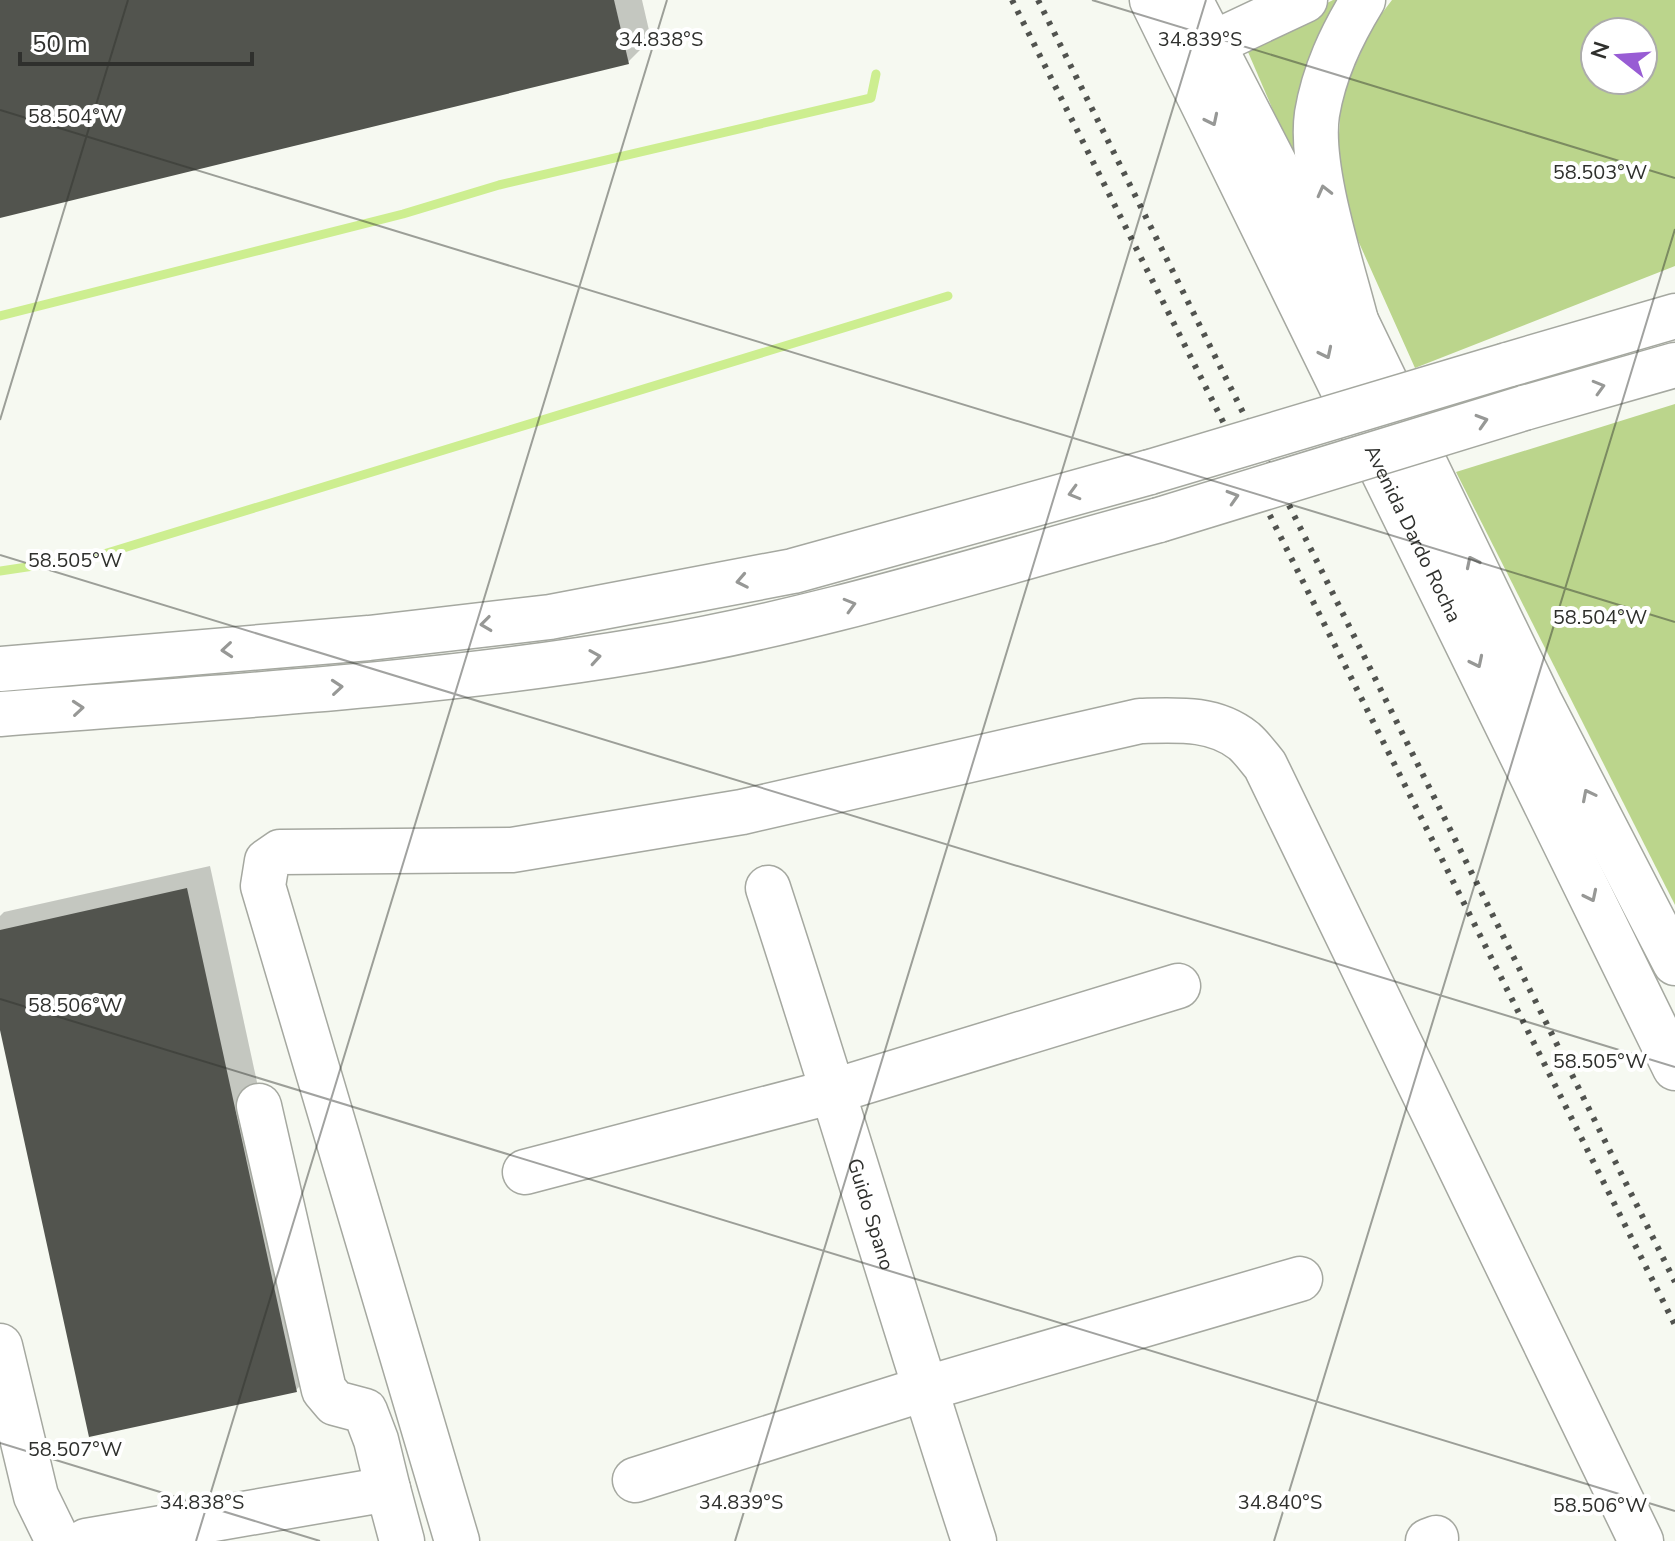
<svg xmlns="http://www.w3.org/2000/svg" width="1675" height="1541" font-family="'Nunito Sans',sans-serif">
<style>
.green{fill:#bbd58c;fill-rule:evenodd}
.shadow{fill:#0003}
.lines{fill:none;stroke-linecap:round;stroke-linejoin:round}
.stream{stroke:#cdee90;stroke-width:9}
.building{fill:#52544e}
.minor-casing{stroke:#a5a8a0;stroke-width:47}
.major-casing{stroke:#a5a8a0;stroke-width:47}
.highway-casing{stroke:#a5a8a0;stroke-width:47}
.minor{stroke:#fff;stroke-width:44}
.major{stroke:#fff;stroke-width:44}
.highway{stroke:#fff;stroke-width:44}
.rail{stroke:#51534f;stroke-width:6;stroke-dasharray:4 8;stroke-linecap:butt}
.highway-bridge-casing{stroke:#a5a8a0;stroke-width:47;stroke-linecap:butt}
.highway-bridge{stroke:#fff;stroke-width:44}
.oneway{stroke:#979896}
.ticks{fill:none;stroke:#2f302d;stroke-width:2;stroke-opacity:0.45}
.labels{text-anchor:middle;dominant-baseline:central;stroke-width:8;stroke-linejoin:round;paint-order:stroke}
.street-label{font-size:20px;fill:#2f302d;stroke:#fff}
.ticks-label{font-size:20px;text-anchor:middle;fill:#2f302d;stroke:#fff;stroke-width:8;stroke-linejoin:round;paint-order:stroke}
</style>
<rect width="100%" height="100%" fill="#f6f9f1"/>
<g class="green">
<polygon points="1333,0 1348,0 1300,173 1245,45"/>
<path d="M1392 0H1675V266L1415 368 1356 236 1337 171 1341 98 1373 25ZM1595 32H1643V80H1595Z"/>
<polygon points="1675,404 1675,905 1456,472"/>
</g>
<g class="shadow">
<polygon points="0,0 642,0 651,39 628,62 0,215"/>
<polygon points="210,866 319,1367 296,1390 0,1021 0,916 4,912"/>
</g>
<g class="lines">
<g class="stream">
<polyline points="0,316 403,214 499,185 871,98 876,74"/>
<polyline points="0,571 94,557 948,296"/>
</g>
</g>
<g class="building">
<polygon points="0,0 614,0 629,64 0,218"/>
<polygon points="187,888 297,1392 89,1437 0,1030 0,930"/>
</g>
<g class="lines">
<g class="minor-casing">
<g id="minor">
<path id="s1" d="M768 888C839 1105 903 1324 974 1541"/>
<polyline points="259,1106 324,1390 335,1403 365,1411 376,1440 388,1489"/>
<polyline points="525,1172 834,1091 1178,986"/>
<polyline points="0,1346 36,1496 58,1541"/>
<polyline points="635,1480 924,1389 1300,1279"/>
<polyline points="86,1541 388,1489 402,1541"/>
<path d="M457 1541 263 886 267 861 280 852 512 850 742 812 1140 721C1177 720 1214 717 1244 741 1252 748 1259 758 1265 765L1641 1541"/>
<polyline points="1428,1541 1436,1538"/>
</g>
</g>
<g class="major-casing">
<g id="major">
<path id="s2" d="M1152 0 1675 1068"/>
<polyline points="1190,0 1356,321 1540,702 1675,963"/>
</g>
</g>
<g class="highway-casing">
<g id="highway">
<polyline points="1182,58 1305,0"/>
<path d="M1356 321C1342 266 1309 168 1317 114 1324 72 1341 36 1363 0"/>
<polyline points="1507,365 1675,316"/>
<polyline points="1524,408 1675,365"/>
<polyline points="0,669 369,638 550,617 793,571 1150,472"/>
<path d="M0 714C215 697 431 686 643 650 818 621 988 566 1159 520"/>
</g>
</g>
<use href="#minor" class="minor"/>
<use href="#major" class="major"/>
<use href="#highway" class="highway"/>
<g class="rail">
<polyline points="1012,0 1675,1325"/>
<polyline points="1038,0 1675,1282"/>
</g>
<g class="highway-bridge-casing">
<g id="highway-bridge">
<polyline points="1150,472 1507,365"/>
<polyline points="1159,520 1524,408"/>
</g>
</g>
<use href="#highway-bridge" class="highway-bridge"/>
</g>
<defs><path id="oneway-chevron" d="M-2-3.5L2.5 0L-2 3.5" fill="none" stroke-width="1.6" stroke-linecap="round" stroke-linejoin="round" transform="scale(2)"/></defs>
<g class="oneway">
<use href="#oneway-chevron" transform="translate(1212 120) rotate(64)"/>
<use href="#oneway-chevron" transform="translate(1324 191) rotate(-104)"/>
<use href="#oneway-chevron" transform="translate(1326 353) rotate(64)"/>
<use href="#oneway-chevron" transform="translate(1599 387) rotate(-16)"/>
<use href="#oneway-chevron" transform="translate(1482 421) rotate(-17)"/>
<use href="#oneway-chevron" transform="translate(1074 493) rotate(164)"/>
<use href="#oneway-chevron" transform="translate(1233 497) rotate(-17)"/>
<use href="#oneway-chevron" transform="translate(1472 562) rotate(-116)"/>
<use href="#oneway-chevron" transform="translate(742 581) rotate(169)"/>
<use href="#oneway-chevron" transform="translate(850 605) rotate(-16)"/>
<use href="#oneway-chevron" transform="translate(486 624) rotate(173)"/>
<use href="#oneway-chevron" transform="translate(227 650) rotate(175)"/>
<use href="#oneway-chevron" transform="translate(595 657) rotate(-9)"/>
<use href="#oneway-chevron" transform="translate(1477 662) rotate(64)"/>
<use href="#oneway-chevron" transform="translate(337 687) rotate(-5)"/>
<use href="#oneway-chevron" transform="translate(78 708) rotate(-5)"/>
<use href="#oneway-chevron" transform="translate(1588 795) rotate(-117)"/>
<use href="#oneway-chevron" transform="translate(1591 896) rotate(64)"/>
</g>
<path class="ticks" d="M1092 0 1675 178M0 110 1675 622M0 420 128 0M0 555 1675 1067M0 999 1675 1511M0 1443 320 1541M196 1541 667 0M735 1541 1206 0M1274 1541 1675 229"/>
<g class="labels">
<g class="street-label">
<text stroke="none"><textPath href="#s2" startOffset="594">Avenida Dardo Rocha</textPath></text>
<text stroke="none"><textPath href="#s1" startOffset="342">Guido Spano</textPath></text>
</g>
</g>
<g class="ticks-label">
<text x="661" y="46">34.838°S</text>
<text x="1200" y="46">34.839°S</text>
<text x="75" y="123">58.504°W</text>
<text x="1600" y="179">58.503°W</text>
<text x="75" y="567">58.505°W</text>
<text x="1600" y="624">58.504°W</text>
<text x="75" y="1012">58.506°W</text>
<text x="1600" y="1068">58.505°W</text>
<text x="75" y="1456">58.507°W</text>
<text x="202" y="1509">34.838°S</text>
<text x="741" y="1509">34.839°S</text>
<text x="1280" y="1509">34.840°S</text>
<text x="1600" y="1512">58.506°W</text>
</g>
<g transform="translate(1619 56) rotate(287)"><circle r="38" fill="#ffffff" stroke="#acacab" stroke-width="2"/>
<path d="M0-6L14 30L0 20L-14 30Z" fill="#985cd4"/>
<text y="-12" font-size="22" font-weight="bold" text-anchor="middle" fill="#2f302d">N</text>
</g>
<path d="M20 52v12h232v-12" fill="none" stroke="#2f302d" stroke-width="4"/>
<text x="32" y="52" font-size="24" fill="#2f302d" stroke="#ffffff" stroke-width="6" paint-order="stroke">50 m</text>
</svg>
